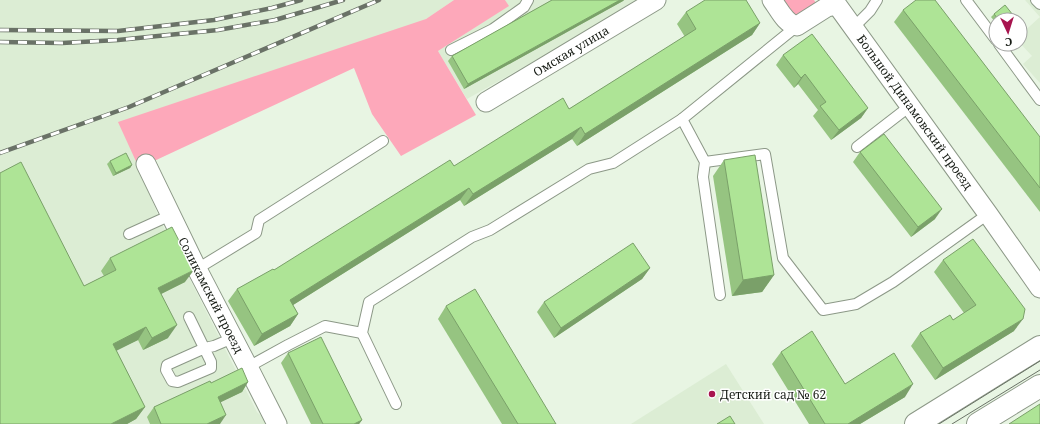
<svg xmlns="http://www.w3.org/2000/svg" width="1040" height="424" font-family="'Noto Serif',serif">
<style>
.built{fill:#dcedd4}
.green{fill:#fda8ba}
.lines{fill:none;stroke-linecap:round;stroke-linejoin:round}
.lane-casing{stroke:#8c9887;stroke-width:12}
.street-casing{stroke:#8c9887;stroke-width:21}
.secondary-casing{stroke:#8c9887;stroke-width:24}
.lane{stroke:#fff;stroke-width:10}
.street{stroke:#fff;stroke-width:19}
.secondary{stroke:#fff;stroke-width:22}
.tram{stroke:#6a7267;stroke-width:1}
.rail-casing{stroke:#6a7267;stroke-width:4.5}
.rail{stroke:#fff;stroke-width:3;stroke-dasharray:9;stroke-linecap:butt}
.wall{fill:#96c481}
.shaded-wall{fill:#7aa069}
.building{fill:#aee496;stroke:#7aa069}
.poi-dot{fill:#a7144e;stroke:#fff;stroke-width:1.5}
.labels{text-anchor:middle;dominant-baseline:central;stroke-width:3;stroke-linejoin:round;paint-order:stroke}
.street-label{font-size:12px;fill:#171c15;stroke:#fff}
.poi-label{font-size:12px;fill:#171c15;stroke:#fff;text-anchor:start}
</style>
<rect width="100%" height="100%" fill="#e8f5e3"/>
<g class="built">
<polygon points="0,0 454,0 426,19 139,169 160,220 257,412 270,424 0,424"/>
<polygon points="505,0 642,0 467,99 438,51 508,6"/>
<polygon points="1025,0 1040,0 1040,83 1023,64 1032,56 1020,43 1020,35 1040,17"/>
<polygon points="726,364 764,424 631,424"/>
</g>
<g class="green">
<polygon points="454,0 505,0 509,6 438,51 476,115 401,156 372,114 354,68 139,168 118,122 426,19"/>
<polygon points="778,0 814,0 818,6 798,18"/>
</g>
<g class="lines">
<g class="lane-casing">
<g id="lane">
<polyline points="966,0 996,40"/>
<polyline points="1036,0 1040,4"/>
<polyline points="854,27 870,11 877,0"/>
<polyline points="999,44 1040,100"/>
<polyline points="451,50 493,29 524,7 528,0"/>
<polyline points="682,119 705,162 703,177 720,295"/>
<polyline points="857,147 910,106"/>
<polyline points="705,162 765,154 783,258 823,310 856,304 893,282 988,214"/>
<polyline points="129,234 171,215"/>
<polyline points="197,269 256,233 259,220 383,141"/>
<polyline points="189,317 211,362 211,368 178,382 172,381 166,370 167,365 205,348 214,346 233,338"/>
<polyline points="248,367 288,345 325,326 362,333"/>
<polyline points="396,404 362,333 369,302 472,237 490,230 589,169 613,163 682,119 797,26"/>
</g>
</g>
<g class="street-casing">
<g id="street">
<path d="M772 0C779 9 785 24 797 26L827 7 837 5 988 214 1040 288"/>
<polyline points="486,102 656,0"/>
<polyline points="146,164 197,269 248,367 277,424"/>
</g>
</g>
<g class="secondary-casing">
<g id="secondary">
<polyline points="916,424 1040,347"/>
<polyline points="978,424 1040,386"/>
</g>
</g>
<use href="#lane" class="lane"/>
<use href="#street" class="street"/>
<use href="#secondary" class="secondary"/>
<g class="tram">
<polyline points="939,424 1040,361"/>
<polyline points="952,424 1040,370"/>
</g>
<g class="rail-casing">
<g id="rail">
<polyline points="0,30 118,31 214,20 272,8 301,0"/>
<polyline points="0,42 62,43 118,40 218,30 275,20 343,0"/>
<polyline points="0,153 129,107 379,0"/>
</g>
</g>
<use href="#rail" class="rail"/>
</g>
<g class="wall">
<polygon points="552,0 624,0 623,1 464,89 448,61 452,56"/>
<polygon points="903,10 1040,137 1040,212 894,22"/>
<polygon points="686,12 760,23 752,35 577,146 572,139 464,206 460,200 293,305 298,314 290,326 254,346 228,301 237,289 274,270 454,166 569,109 685,37 677,24"/>
<polygon points="994,14 1017,20 996,20 996,23 991,17"/>
<polygon points="783,55 868,108 861,118 831,140 813,116 818,110 798,84 794,88 776,65"/>
<polygon points="860,152 935,219 911,237 853,162"/>
<polygon points="724,160 774,275 762,292 732,296 713,176"/>
<polygon points="110,161 132,165 130,168 113,176 107,164"/>
<polygon points="110,258 185,282 161,294 168,338 143,350 138,340 116,350 145,407 136,419 127,424 0,424 84,286 104,276 101,271"/>
<polygon points="943,260 1014,331 935,380 911,346 920,333 953,320 964,313 934,272"/>
<polygon points="650,268 642,279 554,338 537,312 544,302"/>
<polygon points="446,306 556,424 502,424 438,319"/>
<polygon points="781,352 845,384 905,397 860,424 809,424 772,364"/>
<polygon points="288,353 362,420 359,424 311,424 281,363"/>
<polygon points="248,382 242,392 220,402 220,424 150,424 147,417 154,407 211,383"/>
</g>
<g class="shaded-wall">
<polygon points="620,0 624,0 623,1 464,89 468,84"/>
<polygon points="760,23 752,35 577,146 585,134"/>
<polygon points="805,74 798,84 794,88 801,78"/>
<polygon points="868,108 861,118 831,140 839,130"/>
<polygon points="581,127 572,139 464,206 473,194"/>
<polygon points="132,165 130,168 113,176 116,173"/>
<polygon points="469,188 460,200 282,312 290,300"/>
<polygon points="942,209 935,219 911,237 918,227"/>
<polygon points="650,268 642,279 554,338 561,328"/>
<polygon points="194,270 185,282 149,300 158,288"/>
<polygon points="774,275 762,292 732,296 743,280"/>
<polygon points="298,314 290,326 254,346 262,334"/>
<polygon points="1023,319 1014,331 935,380 943,368"/>
<polygon points="177,325 168,338 143,350 152,338"/>
<polygon points="146,327 138,340 104,357 113,344"/>
<polygon points="248,382 242,392 211,407 218,397"/>
<polygon points="913,384 905,397 860,424 848,424"/>
<polygon points="145,407 136,419 127,424 111,424"/>
<polygon points="226,415 220,424 207,424"/>
<polygon points="362,420 359,424 354,424"/>
</g>
<g class="building">
<polygon points="552,0 620,0 468,84 452,56"/>
<polygon points="705,0 746,0 760,23 585,134 581,127 473,194 469,188 290,300 298,314 262,334 237,289 273,269 274,270 450,160 454,166 563,98 569,109 696,29 686,12"/>
<polygon points="916,0 935,0 1040,137 1040,188 903,10"/>
<polygon points="1005,5 1017,20 999,20 994,14"/>
<polygon points="812,34 868,108 839,130 820,106 826,102 805,74 801,78 783,55"/>
<polygon points="884,134 942,209 918,227 860,152"/>
<polygon points="126,153 132,165 116,173 110,161"/>
<polygon points="755,155 774,275 743,280 724,160"/>
<polygon points="21,162 84,286 116,270 110,258 172,227 194,270 158,288 177,325 152,338 146,327 113,344 145,407 111,424 0,424 0,173"/>
<polygon points="973,239 1025,309 1023,319 943,368 920,333 950,315 953,320 976,305 943,260"/>
<polygon points="633,243 650,268 561,328 544,302"/>
<polygon points="475,289 556,424 518,424 446,306"/>
<polygon points="812,331 845,384 894,353 913,384 848,424 825,424 781,352"/>
<polygon points="321,337 362,420 354,424 323,424 288,353"/>
<polygon points="242,368 248,382 218,397 226,415 207,424 161,424 154,407 210,381 211,383"/>
<polygon points="1040,404 1040,424 1009,424"/>
<polygon points="730,416 735,424 717,424"/>
</g>
<circle class="poi-dot" cx="712" cy="394" r="4"/>
<g class="labels">
<g class="street-label">
<text transform="translate(571 51) rotate(-31)">Омская улица</text>
<text transform="translate(915 112) rotate(54)">Большой Динамовский проезд</text>
<text transform="translate(211 295) rotate(63)">Соликамский проезд</text>
</g>
<g class="poi-label">
<text x="720" y="394">Детский сад № 62</text>
</g>
</g>
<g transform="translate(1008 32) rotate(176)"><circle r="19" fill="#ffffff" stroke="#a2a4a1"/>
<path d="M0-3L7 15L0 10L-7 15Z" fill="#a7144e"/>
<text y="-6" font-size="11" font-weight="bold" text-anchor="middle" fill="#171c15">С</text>
</g>
</svg>
